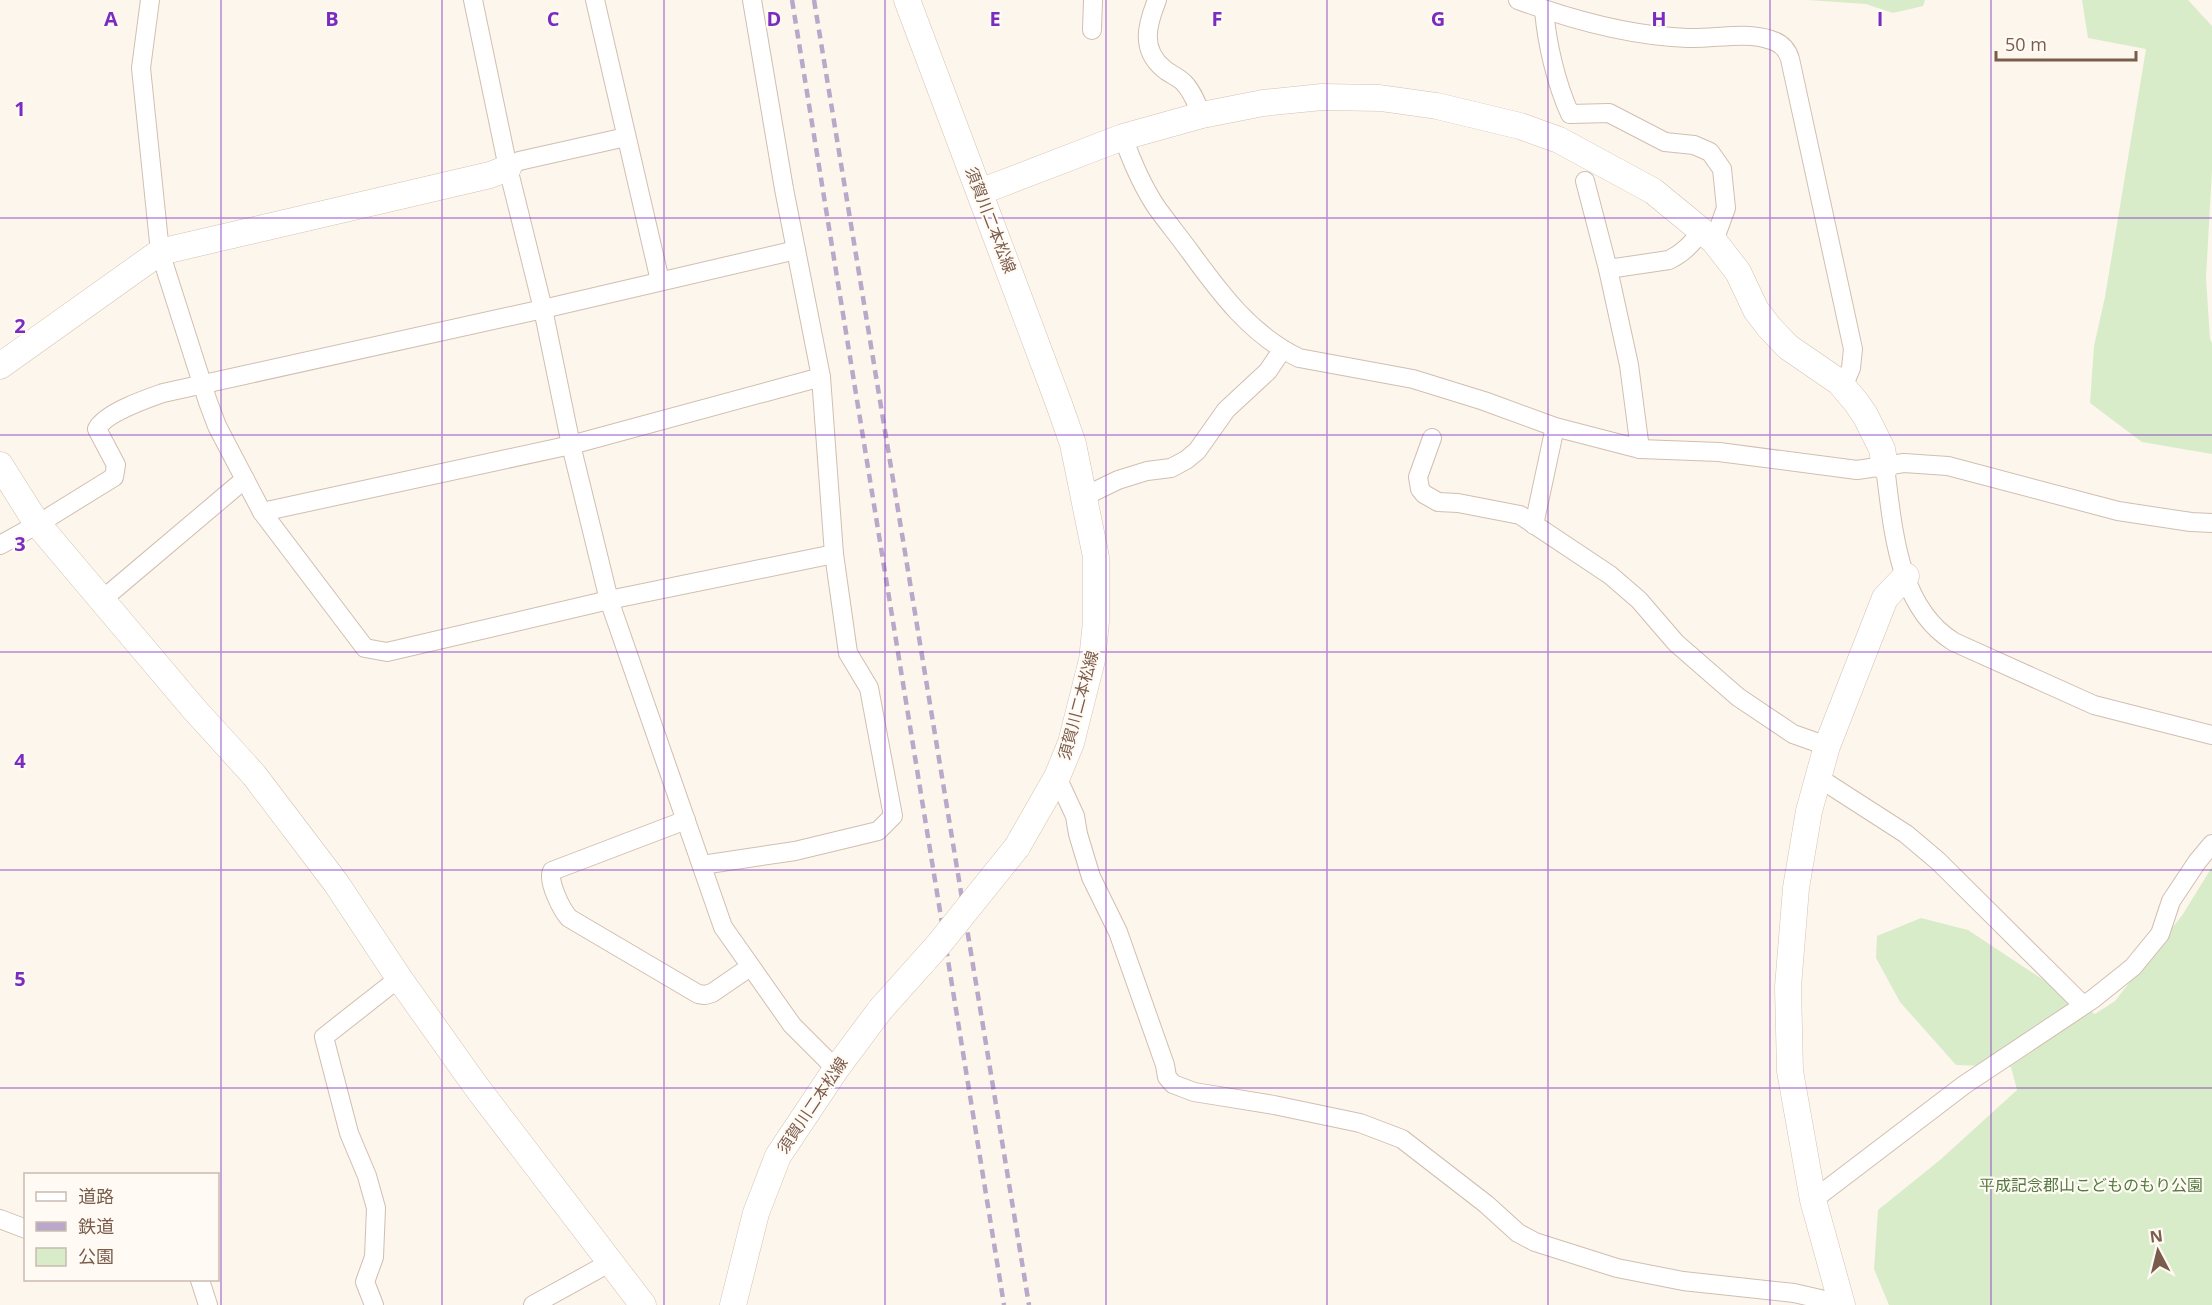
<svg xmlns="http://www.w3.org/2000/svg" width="2212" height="1305" font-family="'Open Sans','Noto Sans JP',sans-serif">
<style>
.green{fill:#d8ecc9}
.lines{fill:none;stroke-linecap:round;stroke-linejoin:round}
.street-casing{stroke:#d1beb0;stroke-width:20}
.secondary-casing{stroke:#d6c0b0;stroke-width:27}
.street{stroke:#fff;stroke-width:18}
.secondary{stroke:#fff;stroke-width:26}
.rail{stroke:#b9a8c9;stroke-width:4.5;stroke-dasharray:9 6;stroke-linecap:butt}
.secondary-bridge-casing{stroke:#d6c0b0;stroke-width:27;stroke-linecap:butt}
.secondary-bridge{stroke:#fff;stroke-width:26}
.grid{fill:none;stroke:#7b2cbf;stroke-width:1.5;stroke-opacity:0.55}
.labels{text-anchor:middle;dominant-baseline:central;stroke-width:4.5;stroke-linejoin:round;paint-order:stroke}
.street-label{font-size:16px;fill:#7a5c4d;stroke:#fffaf3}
.park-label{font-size:16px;fill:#537a41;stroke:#fffaf3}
.grid-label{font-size:20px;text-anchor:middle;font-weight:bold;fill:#7b2cbf;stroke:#fffaf3;stroke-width:4.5;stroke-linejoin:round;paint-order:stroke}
</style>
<rect width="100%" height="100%" fill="#fdf6ec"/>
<g class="green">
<polygon points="1808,0 1925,0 1923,6 1893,13 1866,4"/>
<polygon points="2082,0 2188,0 2212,26 2212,169 2206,278 2210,339 2212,343 2212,454 2142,442 2090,403 2094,346 2105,297 2146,49 2088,38"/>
<polygon points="2212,867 2212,1305 1889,1305 1874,1269 1878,1210 1940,1160 2017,1090 2011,1067 1956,1065 1900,1002 1876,958 1877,936 1921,918 1968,930 2095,1014 2115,1001 2183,914"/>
</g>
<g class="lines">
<g class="street-casing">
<g id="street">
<polyline points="150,0 141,68 160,252 208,402 217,426 262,512 365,648 387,652 609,600 834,554"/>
<polyline points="473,0 508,168 543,309 571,445 609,600 723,927 792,1025 836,1069"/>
<polyline points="595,0 660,281"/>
<path d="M1157 0C1147 25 1140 49 1164 69 1170 74 1178 77 1183 82 1192 90 1197 105 1202 115"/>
<path d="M1518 0C1572 20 1630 36 1688 38 1715 39 1746 31 1771 40 1781 43 1787 49 1790 59L1853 349 1851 368 1843 387"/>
<path d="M1544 10C1547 44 1556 83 1570 114L1609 113 1665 142 1694 145 1710 152 1722 169 1726 208 1714 241"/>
<polyline points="1092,30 1093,0"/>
<path d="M1123 137C1132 162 1142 186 1157 208 1168 223 1180 238 1191 253 1220 293 1252 336 1299 358L1413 379 1484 401 1555 427 1640 449 1719 452 1857 470 1904 463 1948 466 2118 511 2191 522 2212 523"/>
<polyline points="508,168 519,161 626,137"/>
<polyline points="1585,181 1608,269 1629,365 1640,449"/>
<path d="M1608 269 1669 260C1684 253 1692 243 1703 230"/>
<polyline points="1432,438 1418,477 1420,489 1424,494 1438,502 1458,503 1520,515 1610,575 1639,600 1676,643 1738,697 1793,734 1827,746"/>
<path d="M1885 467C1893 527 1897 607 1954 642L2094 705 2212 735"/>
<polyline points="1085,496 1118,480 1147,471 1171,468 1186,460 1197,451 1226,410 1268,371 1282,350"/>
<polyline points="262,512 571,445 821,377"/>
<polyline points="1534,525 1555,427"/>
<path d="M0 545 38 524 114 477 116 465 97 429C105 413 146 399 163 393L543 309 796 250"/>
<polyline points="103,599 245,479"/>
<polyline points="1057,777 1075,816 1078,834 1091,877 1118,932 1165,1065 1167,1077 1173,1084 1194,1092 1274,1105 1360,1123 1402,1139 1486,1204 1518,1233 1535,1242 1617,1268 1683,1281 1794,1293 1842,1304"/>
<polyline points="1819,778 1906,834 1938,861 2083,1005"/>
<path d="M686 820 552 871C547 880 561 909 569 918L698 994 705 995 712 993 750 967"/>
<polyline points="702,865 795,851 878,831 893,816 869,688 848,653 834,554 821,377 784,189 752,0"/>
<polyline points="1813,1200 1964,1085 2093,999 2133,967 2160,934 2171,901 2197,862 2212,844"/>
<polyline points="0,1219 26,1229"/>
<polyline points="200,1280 208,1305"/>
<polyline points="374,1305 365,1282 374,1257 376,1208 367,1176 349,1133 324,1037 399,978"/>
<polyline points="533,1305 611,1262"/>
</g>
</g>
<g class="secondary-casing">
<g id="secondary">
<polyline points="907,0 1059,404 1073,444 1096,557 1096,622 1092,660 1071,743 1057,777 1017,847"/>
<polyline points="980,192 1123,137 1202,115 1263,103 1322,97 1380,98 1437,106 1520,126 1559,140 1653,191 1714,241 1738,272 1756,310 1769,327 1788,347 1839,382 1856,402 1865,415 1882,449 1885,467"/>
<polyline points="0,366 160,252 490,175 508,168"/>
<polyline points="0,465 36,522 194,709 254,775 336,883 399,978 478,1089 643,1305"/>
<polyline points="733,1305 756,1213 778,1156 836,1069 880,1010"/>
<polyline points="1842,1305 1813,1200 1790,1071 1788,987 1796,888 1809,811 1827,746 1885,598 1906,576"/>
</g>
</g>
<use href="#street" class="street"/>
<use href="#secondary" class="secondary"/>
<g class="rail">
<polyline points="792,0 1004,1305"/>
<polyline points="814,0 1029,1305"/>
</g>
<g class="secondary-bridge-casing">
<polyline id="secondary-bridge" points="880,1010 939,944 1017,847"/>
</g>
<use href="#secondary-bridge" class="secondary-bridge"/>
</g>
<path class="grid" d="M221 0V1305M442 0V1305M664 0V1305M885 0V1305M1106 0V1305M1327 0V1305M1548 0V1305M1770 0V1305M1991 0V1305M0 218H2212M0 435H2212M0 652H2212M0 870H2212M0 1088H2212"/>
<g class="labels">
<g class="street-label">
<text transform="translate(991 220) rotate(69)">須賀川二本松線</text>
<text transform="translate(1078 705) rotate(-75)">須賀川二本松線</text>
<text transform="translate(812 1105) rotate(-56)">須賀川二本松線</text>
</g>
<g class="park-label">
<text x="2091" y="1185">平成記念郡山こどものもり公園</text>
</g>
</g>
<g class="grid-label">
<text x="111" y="26">A</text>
<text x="332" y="26">B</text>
<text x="553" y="26">C</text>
<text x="774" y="26">D</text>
<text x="995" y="26">E</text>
<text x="1217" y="26">F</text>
<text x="1438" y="26">G</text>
<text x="1659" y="26">H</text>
<text x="1880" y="26">I</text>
<text x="20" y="116">1</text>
<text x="20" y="333">2</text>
<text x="20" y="551">3</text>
<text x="20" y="768">4</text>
<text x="20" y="986">5</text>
</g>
<rect x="24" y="1173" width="195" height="108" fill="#fffaf3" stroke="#cabbb1" stroke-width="1.5"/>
<rect x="36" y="1192" width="30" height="9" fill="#ffffff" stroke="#cabbb1" stroke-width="1.5"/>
<text x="78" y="1203" font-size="18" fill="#7a5c4d">道路</text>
<rect x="36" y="1222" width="30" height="9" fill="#b9a8c9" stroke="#cabbb1" stroke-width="1.5"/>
<text x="78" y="1233" font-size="18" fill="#7a5c4d">鉄道</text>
<rect x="36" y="1248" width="30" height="18" fill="#d8ecc9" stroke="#cabbb1" stroke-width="1.5"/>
<text x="78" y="1263" font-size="18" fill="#7a5c4d">公園</text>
<g transform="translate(2158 1251) rotate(353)" stroke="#fffaf3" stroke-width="4.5" paint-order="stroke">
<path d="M0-4.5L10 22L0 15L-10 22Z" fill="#7a5c4d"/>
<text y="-9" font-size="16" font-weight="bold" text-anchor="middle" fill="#7a5c4d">N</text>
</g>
<path d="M1996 51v9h140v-9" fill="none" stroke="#7a5c4d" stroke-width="3"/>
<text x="2005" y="51" font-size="18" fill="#7a5c4d" stroke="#fffaf3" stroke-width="4.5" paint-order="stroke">50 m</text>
</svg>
